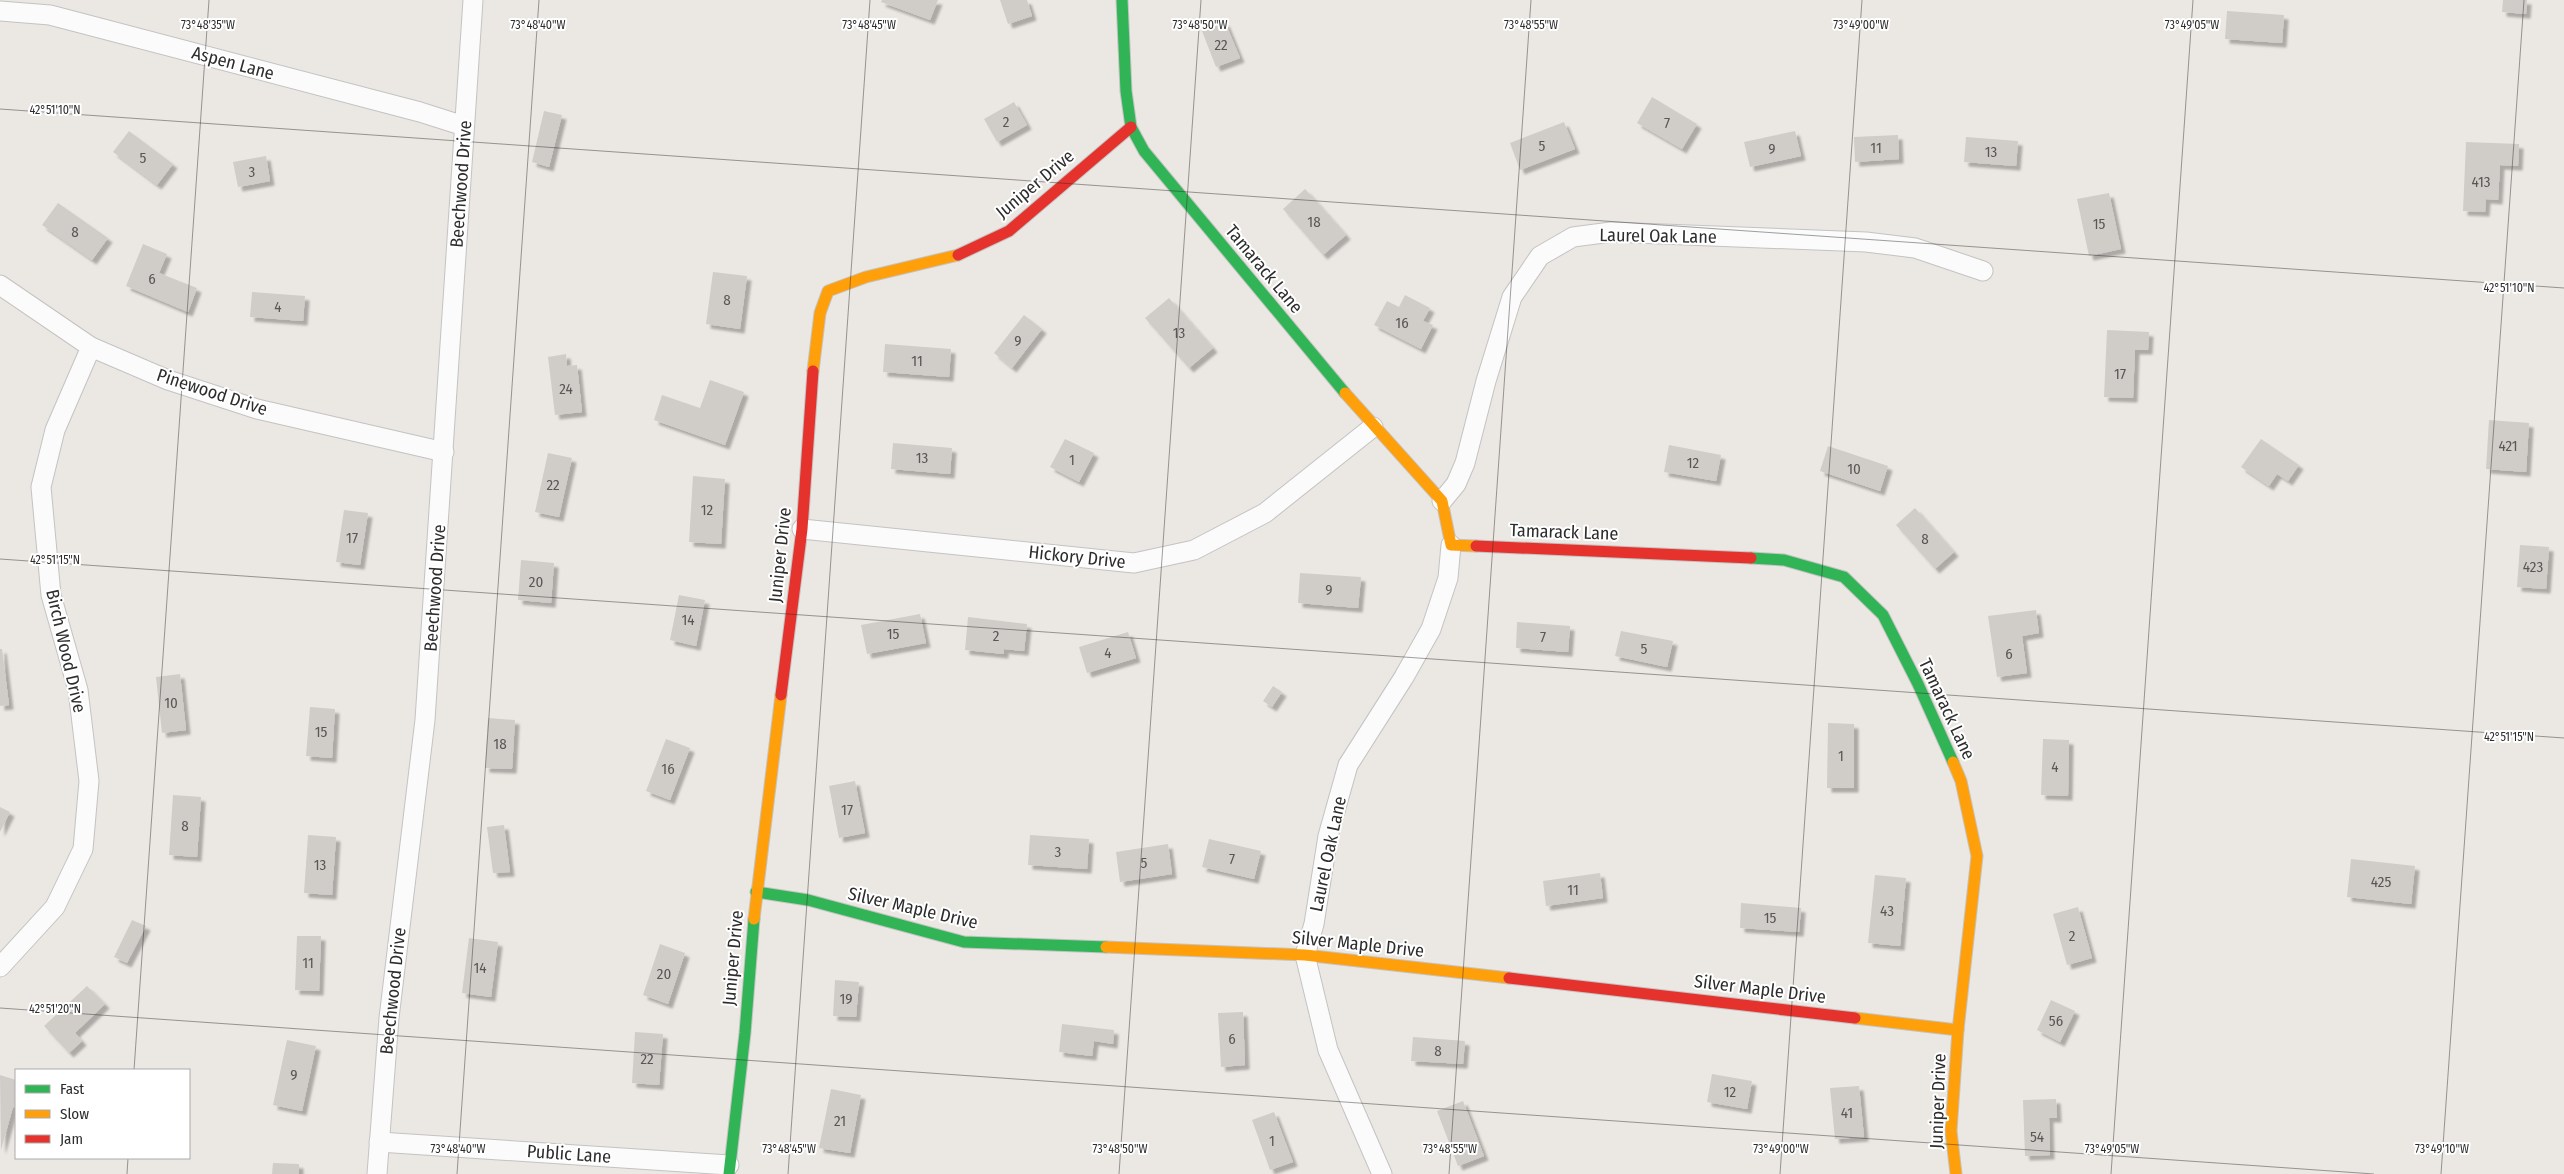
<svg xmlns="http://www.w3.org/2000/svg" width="2564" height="1174" font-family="'Fira Sans Condensed',sans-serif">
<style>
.building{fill:#d0cdc9;filter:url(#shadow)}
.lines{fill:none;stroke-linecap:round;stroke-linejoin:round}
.street-casing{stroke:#c4c3c3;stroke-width:21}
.fast-casing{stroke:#c4c3c3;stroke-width:13}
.slow-casing{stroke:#c4c3c3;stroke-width:13}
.jam-casing{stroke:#c4c3c3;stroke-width:13}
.street{stroke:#fcfbfb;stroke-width:19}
.fast{stroke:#30b455;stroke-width:11}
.slow{stroke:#ff9f0a;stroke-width:11}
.jam{stroke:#e5322d;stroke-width:11}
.ticks{fill:none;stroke:#2d2d2d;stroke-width:1;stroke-opacity:0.45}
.labels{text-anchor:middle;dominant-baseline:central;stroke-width:4;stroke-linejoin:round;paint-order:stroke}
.number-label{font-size:15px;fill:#585756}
.street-label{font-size:18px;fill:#2d2d2d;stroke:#fff}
.ticks-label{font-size:12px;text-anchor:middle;fill:#2d2d2d;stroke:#fff;stroke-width:4;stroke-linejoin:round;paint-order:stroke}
</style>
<defs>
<filter id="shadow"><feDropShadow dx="4.5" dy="4.5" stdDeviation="1" flood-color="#0004"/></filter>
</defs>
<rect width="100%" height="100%" fill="#ebe7e2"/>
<g class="building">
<polygon points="882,0 938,0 930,20 881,2"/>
<polygon points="1000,0 1027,0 1032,16 1008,24"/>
<polygon points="2503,0 2527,0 2526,14 2502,12"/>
<polygon points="2227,11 2284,15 2282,43 2225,39"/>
<polygon points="1225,22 1240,58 1216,67 1202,31"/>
<polygon points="1652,97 1697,124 1682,149 1637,123"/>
<polygon points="1014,102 1027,125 997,142 984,119"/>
<polygon points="544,111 562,115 549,167 532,162"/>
<polygon points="1564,122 1575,149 1520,170 1510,143"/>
<polygon points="129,131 173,164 157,185 113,152"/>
<polygon points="1795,131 1801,156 1750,167 1744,142"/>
<polygon points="1898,135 1899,159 1855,162 1854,137"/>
<polygon points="1966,137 2018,141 2016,166 1964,162"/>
<polygon points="2466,142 2519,144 2518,166 2500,165 2498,200 2486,199 2485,212 2463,211"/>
<polygon points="266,156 270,181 238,187 233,162"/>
<polygon points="1305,189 1346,235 1323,255 1283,209"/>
<polygon points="2109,193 2121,249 2089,256 2077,199"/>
<polygon points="58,203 108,238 92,260 42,225"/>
<polygon points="143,244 167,254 159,273 197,288 188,312 126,286"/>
<polygon points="713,272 747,276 740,329 706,324"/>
<polygon points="252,292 305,296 303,321 250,317"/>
<polygon points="1405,295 1430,308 1423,321 1433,325 1421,349 1374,325 1387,301 1399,307"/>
<polygon points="1169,298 1213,348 1189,368 1145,318"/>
<polygon points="1024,315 1042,329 1012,368 994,353"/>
<polygon points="2107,330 2149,332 2148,350 2135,350 2133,398 2104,397"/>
<polygon points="885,344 951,349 949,377 883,372"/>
<polygon points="566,354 567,366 577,365 582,412 555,415 548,357"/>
<polygon points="710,380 744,392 725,445 654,420 662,395 700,408"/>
<polygon points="2489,420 2529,423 2526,472 2486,469"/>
<polygon points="1065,439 1094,453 1079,482 1050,467"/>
<polygon points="2261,439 2299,465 2288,481 2277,474 2269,486 2241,467"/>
<polygon points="893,443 952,448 950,474 891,469"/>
<polygon points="1669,445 1721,455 1716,481 1664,472"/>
<polygon points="1828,446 1888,466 1880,491 1820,471"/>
<polygon points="548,453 572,458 559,517 535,512"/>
<polygon points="693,476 725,479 721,544 689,542"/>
<polygon points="1915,508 1954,552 1935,569 1896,525"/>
<polygon points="344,510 368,513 360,565 336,562"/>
<polygon points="2520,545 2549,547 2546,589 2517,587"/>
<polygon points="521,560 554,563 551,603 518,600"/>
<polygon points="1300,573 1361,577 1358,608 1298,603"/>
<polygon points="679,595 705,600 696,646 670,640"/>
<polygon points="2036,610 2039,633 2022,636 2027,673 1997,677 1988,616"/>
<polygon points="920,614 926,643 867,654 861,625"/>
<polygon points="968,617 1027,624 1024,651 1004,649 1004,654 965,650"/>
<polygon points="1517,622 1570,626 1568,652 1516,648"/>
<polygon points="1621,631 1673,641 1667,667 1615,656"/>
<polygon points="1128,632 1136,658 1087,673 1079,647"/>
<polygon points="0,649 2,649 9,705 0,706"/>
<polygon points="180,674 186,730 162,733 156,677"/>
<polygon points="1273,686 1282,692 1272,707 1263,701"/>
<polygon points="310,707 335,709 332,758 306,756"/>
<polygon points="488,718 515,720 512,769 485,768"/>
<polygon points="1828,723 1854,724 1854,788 1827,788"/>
<polygon points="666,739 690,748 670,800 646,791"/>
<polygon points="2043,739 2069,740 2068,796 2041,795"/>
<polygon points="855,781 865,833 839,838 829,786"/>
<polygon points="173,795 201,797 197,857 169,855"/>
<polygon points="0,807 10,812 0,832"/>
<polygon points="504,825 510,872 493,873 487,827"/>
<polygon points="308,835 336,837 332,895 304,893"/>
<polygon points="1030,835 1089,839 1087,869 1028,865"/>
<polygon points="1209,839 1261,851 1254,879 1202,867"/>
<polygon points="1168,844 1172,874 1120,882 1116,852"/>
<polygon points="2351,859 2415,866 2411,904 2347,897"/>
<polygon points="1600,873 1603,898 1546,906 1543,881"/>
<polygon points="1875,875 1906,878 1900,946 1868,943"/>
<polygon points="1741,903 1801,908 1799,932 1740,928"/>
<polygon points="2078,907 2092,958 2067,965 2053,914"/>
<polygon points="132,920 146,926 127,963 114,957"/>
<polygon points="297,936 321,936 319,991 295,990"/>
<polygon points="469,938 498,942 491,997 462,993"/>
<polygon points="660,944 685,953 668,1004 643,995"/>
<polygon points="835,980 859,982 856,1017 833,1016"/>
<polygon points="87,986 105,1004 75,1033 82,1041 69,1053 44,1026"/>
<polygon points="2051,1000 2075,1011 2060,1042 2037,1030"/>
<polygon points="1243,1012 1245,1065 1221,1067 1218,1013"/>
<polygon points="1062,1024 1114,1030 1113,1044 1094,1041 1092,1056 1059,1052"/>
<polygon points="635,1032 663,1034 659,1085 632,1083"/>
<polygon points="1413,1037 1465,1041 1463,1064 1411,1061"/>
<polygon points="287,1040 316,1046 302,1111 273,1105"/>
<polygon points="1712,1074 1752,1081 1747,1109 1707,1102"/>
<polygon points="0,1075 16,1080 16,1108 13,1107 1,1150"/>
<polygon points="1859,1086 1864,1137 1835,1139 1830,1088"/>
<polygon points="831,1089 861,1095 850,1153 819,1148"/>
<polygon points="2056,1099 2057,1118 2049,1118 2050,1155 2025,1156 2023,1100"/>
<polygon points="1463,1101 1484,1156 1458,1166 1437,1111"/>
<polygon points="1274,1112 1293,1162 1270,1170 1252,1120"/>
<polygon points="273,1163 299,1164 299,1174 272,1174"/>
</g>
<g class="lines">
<g class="street-casing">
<g id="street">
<polyline points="0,11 50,15 420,112 464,126"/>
<polyline points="0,285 91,347 168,380 257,409 444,452"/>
<polyline points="1442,501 1456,484 1465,463 1486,381 1512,297 1540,256 1573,237 1611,232 1866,242 1915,248 1983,271"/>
<polyline points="802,529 1134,563 1194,550 1265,513 1373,427"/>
<polyline points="0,967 55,907 83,849 89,781 78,690 51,595 41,487 55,430 91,347"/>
<polyline points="379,1142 729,1165"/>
<polyline points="377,1174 389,1018 425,720 473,0"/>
<polyline points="1382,1174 1328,1050 1305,955 1314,924 1328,836 1348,765 1404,677 1431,629 1448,578 1451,545"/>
</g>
</g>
<g class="fast-casing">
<g id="fast">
<polyline points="1122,0 1126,91 1131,127 1144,151 1345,393"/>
<polyline points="1751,558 1784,560 1844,577 1883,615 1918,684 1953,762"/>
<polyline points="756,892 808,900 964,942 1106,947"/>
<polyline points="729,1174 745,1033 754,919"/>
</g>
</g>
<g class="slow-casing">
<g id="slow">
<polyline points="813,371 820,313 828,291 866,277 958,255"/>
<polyline points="1345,393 1442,501 1451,545 1476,546"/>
<polyline points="1953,762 1961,781 1977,856 1958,1030 1951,1131 1956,1174"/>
<polyline points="754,919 781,695"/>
<polyline points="1106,947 1305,955 1509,978"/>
<polyline points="1855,1018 1958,1030"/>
</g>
</g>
<g class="jam-casing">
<g id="jam">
<polyline points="958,255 1009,231 1131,127"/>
<polyline points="1476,546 1751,558"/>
<polyline points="781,695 802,529 813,371"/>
<polyline points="1509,978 1855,1018"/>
</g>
</g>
<use href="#street" class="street"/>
<use href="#fast" class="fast"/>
<use href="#slow" class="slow"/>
<use href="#jam" class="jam"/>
</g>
<path class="ticks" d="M0 109 2564 288M0 559 2564 738M0 1008 2374 1174M134 1070 209 0M127 1174 128 1158M457 1174 539 0M788 1174 870 0M1119 1174 1201 0M1449 1174 1531 0M1780 1174 1862 0M2111 1174 2193 0M2441 1174 2524 0"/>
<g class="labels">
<g class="number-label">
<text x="1221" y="45">22</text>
<text x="1006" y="122">2</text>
<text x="1667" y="123">7</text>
<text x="1542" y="146">5</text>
<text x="1876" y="148">11</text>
<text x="1772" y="149">9</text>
<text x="1991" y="152">13</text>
<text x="143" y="158">5</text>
<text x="252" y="172">3</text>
<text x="2481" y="182">413</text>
<text x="1314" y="222">18</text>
<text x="2099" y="224">15</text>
<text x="75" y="232">8</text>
<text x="152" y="279">6</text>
<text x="727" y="300">8</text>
<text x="278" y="307">4</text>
<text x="1402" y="323">16</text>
<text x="1179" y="333">13</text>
<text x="1018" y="341">9</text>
<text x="917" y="361">11</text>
<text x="2120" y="374">17</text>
<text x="566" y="389">24</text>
<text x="2508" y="446">421</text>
<text x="922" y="458">13</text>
<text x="1072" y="460">1</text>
<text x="1693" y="463">12</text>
<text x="1854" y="469">10</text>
<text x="553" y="485">22</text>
<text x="707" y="510">12</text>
<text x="352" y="538">17</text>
<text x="1925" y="539">8</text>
<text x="2533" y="567">423</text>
<text x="536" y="582">20</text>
<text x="1329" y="590">9</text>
<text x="688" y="620">14</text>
<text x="893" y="634">15</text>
<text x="996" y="636">2</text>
<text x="1543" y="637">7</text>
<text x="1644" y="649">5</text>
<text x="1108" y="653">4</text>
<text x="2009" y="654">6</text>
<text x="171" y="703">10</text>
<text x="321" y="732">15</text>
<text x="500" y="744">18</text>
<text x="1841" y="756">1</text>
<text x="2055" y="767">4</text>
<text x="668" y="769">16</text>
<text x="847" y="810">17</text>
<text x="185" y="826">8</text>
<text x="1058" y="852">3</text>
<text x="1232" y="859">7</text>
<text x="1144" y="863">5</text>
<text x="320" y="865">13</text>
<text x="2381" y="882">425</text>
<text x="1573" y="890">11</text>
<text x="1887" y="911">43</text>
<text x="1770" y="918">15</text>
<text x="2072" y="936">2</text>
<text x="308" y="963">11</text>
<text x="480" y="968">14</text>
<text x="664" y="974">20</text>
<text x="846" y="999">19</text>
<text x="2056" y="1021">56</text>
<text x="1232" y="1039">6</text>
<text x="1438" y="1051">8</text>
<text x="647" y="1059">22</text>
<text x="294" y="1075">9</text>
<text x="1730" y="1092">12</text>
<text x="1847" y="1113">41</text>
<text x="840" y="1121">21</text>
<text x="2037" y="1137">54</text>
<text x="1272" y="1141">1</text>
</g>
<g class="street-label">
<text transform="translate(233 63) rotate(15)">Aspen Lane</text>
<text transform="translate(461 184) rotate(-86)">Beechwood Drive</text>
<text transform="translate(1035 184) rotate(-40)">Juniper Drive</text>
<text transform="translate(1658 236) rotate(1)">Laurel Oak Lane</text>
<text transform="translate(1264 269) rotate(50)">Tamarack Lane</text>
<text transform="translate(212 392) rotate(18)">Pinewood Drive</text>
<text transform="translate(1564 532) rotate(2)">Tamarack Lane</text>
<text transform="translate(780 555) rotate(-84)">Juniper Drive</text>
<text transform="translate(1077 557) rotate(6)">Hickory Drive</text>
<text transform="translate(435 588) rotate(-86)">Beechwood Drive</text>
<text transform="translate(66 651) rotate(77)">Birch Wood Drive</text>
<text transform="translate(1947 709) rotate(65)">Tamarack Lane</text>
<text transform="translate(1328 854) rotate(-78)">Laurel Oak Lane</text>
<text transform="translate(913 908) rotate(13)">Silver Maple Drive</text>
<text transform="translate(1358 944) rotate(6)">Silver Maple Drive</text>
<text transform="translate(733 958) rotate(-85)">Juniper Drive</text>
<text transform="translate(1760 989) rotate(7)">Silver Maple Drive</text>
<text transform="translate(393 991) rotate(-84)">Beechwood Drive</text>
<text transform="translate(1938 1101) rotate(-88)">Juniper Drive</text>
<text transform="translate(569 1154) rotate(4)">Public Lane</text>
</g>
</g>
<g class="ticks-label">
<text x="208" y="29">73°48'35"W</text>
<text x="538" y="29">73°48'40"W</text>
<text x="869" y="29">73°48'45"W</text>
<text x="1200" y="29">73°48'50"W</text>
<text x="1531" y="29">73°48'55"W</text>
<text x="1861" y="29">73°49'00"W</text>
<text x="2192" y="29">73°49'05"W</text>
<text x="55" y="114">42°51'10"N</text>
<text x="2509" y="292">42°51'10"N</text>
<text x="55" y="564">42°51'15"N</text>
<text x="2509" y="741">42°51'15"N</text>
<text x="55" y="1013">42°51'20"N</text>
<text x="458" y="1153">73°48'40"W</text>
<text x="789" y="1153">73°48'45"W</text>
<text x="1120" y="1153">73°48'50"W</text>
<text x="1450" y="1153">73°48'55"W</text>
<text x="1781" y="1153">73°49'00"W</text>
<text x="2112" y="1153">73°49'05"W</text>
<text x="2442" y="1153">73°49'10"W</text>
</g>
<rect x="15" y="1069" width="175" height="90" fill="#ffffff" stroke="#ababab"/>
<rect x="25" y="1085" width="25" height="8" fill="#30b455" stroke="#ababab"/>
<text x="60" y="1094" font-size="15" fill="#2d2d2d">Fast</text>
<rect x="25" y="1110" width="25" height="8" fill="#ff9f0a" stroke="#ababab"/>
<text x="60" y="1119" font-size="15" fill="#2d2d2d">Slow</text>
<rect x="25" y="1135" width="25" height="8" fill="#e5322d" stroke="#ababab"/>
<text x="60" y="1144" font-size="15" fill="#2d2d2d">Jam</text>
</svg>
